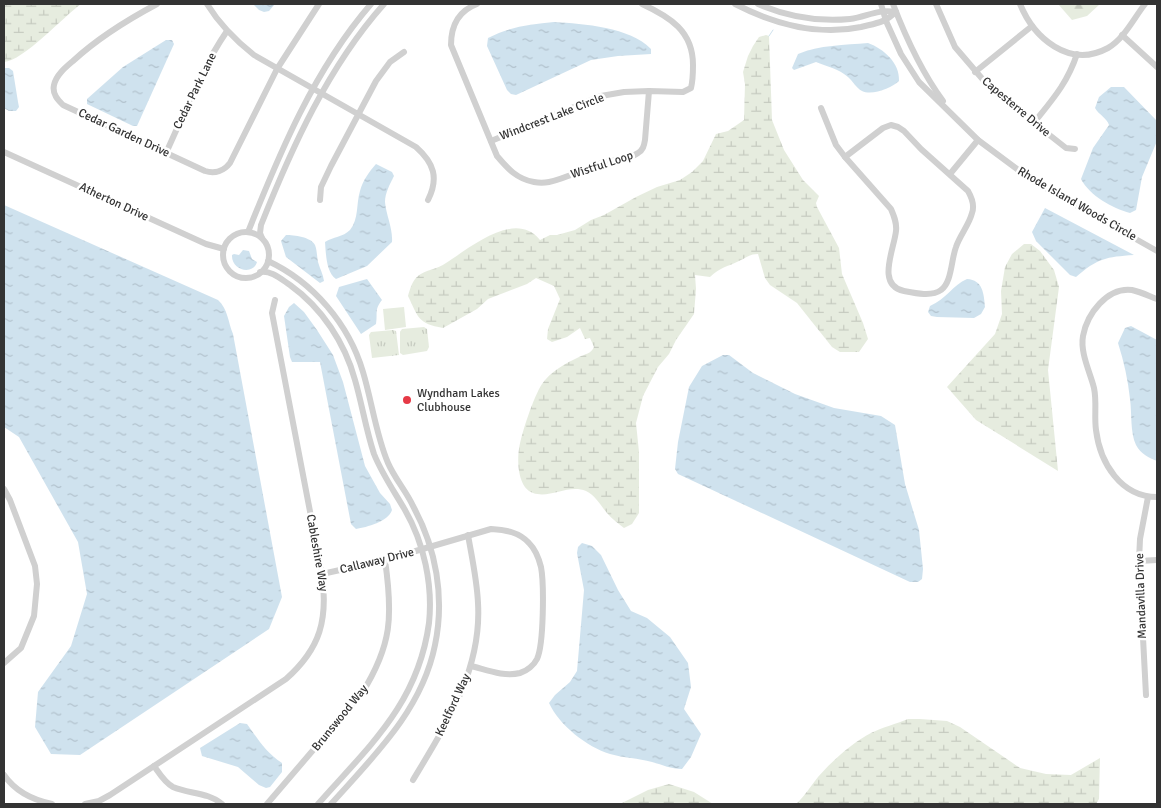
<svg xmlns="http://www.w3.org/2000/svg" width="1161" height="808" font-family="Signika,sans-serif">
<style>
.grass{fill:#e6ecdf}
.forest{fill:url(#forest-firs)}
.wetland{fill:url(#wetland-marsh)}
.park{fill:url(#park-tufts)}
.water{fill:url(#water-ripples)}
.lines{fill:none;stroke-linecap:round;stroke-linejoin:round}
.stream{stroke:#cfe2ee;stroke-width:1}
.minor{stroke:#d0d0d0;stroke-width:6}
.poi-dot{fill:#e63946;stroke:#fff;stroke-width:2}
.labels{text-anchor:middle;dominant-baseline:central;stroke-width:5;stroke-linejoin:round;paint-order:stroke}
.street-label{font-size:12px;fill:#333;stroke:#fff}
.poi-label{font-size:12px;fill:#333;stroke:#fff;text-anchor:start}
</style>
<defs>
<pattern id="forest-firs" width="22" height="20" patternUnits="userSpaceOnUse" patternTransform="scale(1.25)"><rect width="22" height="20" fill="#e6ecdf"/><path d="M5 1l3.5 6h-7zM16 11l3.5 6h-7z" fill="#c6cbc0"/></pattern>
<pattern id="wetland-marsh" width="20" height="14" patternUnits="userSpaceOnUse" patternTransform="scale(1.25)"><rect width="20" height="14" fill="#e6ecdf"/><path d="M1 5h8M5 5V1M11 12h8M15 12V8" fill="none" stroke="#c6cbc0"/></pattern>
<pattern id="park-tufts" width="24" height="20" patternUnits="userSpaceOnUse" patternTransform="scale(1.25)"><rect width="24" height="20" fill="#e6ecdf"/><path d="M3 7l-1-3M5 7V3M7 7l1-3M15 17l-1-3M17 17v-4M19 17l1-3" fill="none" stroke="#c6cbc0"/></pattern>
<pattern id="water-ripples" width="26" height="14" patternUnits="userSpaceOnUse" patternTransform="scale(1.25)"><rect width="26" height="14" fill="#cfe2ee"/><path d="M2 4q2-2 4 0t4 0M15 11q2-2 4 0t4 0" fill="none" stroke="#b2c2cd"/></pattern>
</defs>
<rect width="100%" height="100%" fill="#fff"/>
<polygon class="grass" points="404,307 406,327 385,330 383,309"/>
<polygon class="forest" points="1058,4 1057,4 1100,4 1087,16 1072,20"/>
<g class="wetland">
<path d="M4 4H81C63 17 23 61 4 62Z"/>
<path d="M766 35 769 36 772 120 784 150 803 180 819 196 816 203 817 207 839 248 842 274 863 323 868 339 859 352H840L832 347 797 303 770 285 765 278 758 254C749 254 746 258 739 261 727 267 720 267 710 277L695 275 696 289 694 314 676 340 669 354 658 367 643 396 636 423 639 452V513L632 524 624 528C618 523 612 519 607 513 600 505 596 496 586 491 568 484 550 499 533 493 518 488 517 462 519 449 521 434 534 396 542 384 550 372 566 363 579 357 585 354 591 354 594 347L590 338 585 339 580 328 567 337 552 342 547 339 548 329 560 299 554 286 536 278 527 284 488 299 477 309 443 328C418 323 419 319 408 296 410 289 412 281 418 276 425 270 438 269 446 263 470 248 515 209 540 240L550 235H557L575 230 591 220 604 215 636 197 657 187 680 180 692 172 703 161 716 134 728 131 744 120 745 84 743 72 748 56 753 46 759 37Z"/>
<polygon points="1024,244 1031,244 1040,251 1054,270 1059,287 1048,370 1058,471 976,420 947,387 995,334 1002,314 1001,291 1005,267 1012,254"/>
<path d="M908 719H920L947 721 960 727 1020 768 1046 774 1071 775 1100 758 1099 799 1096 804H796C805 796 810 787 818 777 831 762 853 742 871 733 883 727 896 724 908 719Z"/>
<polygon points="669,784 694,792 713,804 620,804 648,790"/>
</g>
<g class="park">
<polygon points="424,327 427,329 429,347 427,351 403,355 400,353 400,332 402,329"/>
<polygon points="393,330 396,331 399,355 372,358 369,335 371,332"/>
</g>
<g class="water">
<polygon points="253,4 275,4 269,11 264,12 259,10"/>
<path d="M554 22C584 24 630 27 651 49V54L618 56 591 60 516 95 511 94 507 90 487 46 488 38C509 27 531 24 554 22Z"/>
<polygon points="166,40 172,40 174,44 137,126 133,126 87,104 87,99 123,67"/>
<path d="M868 43C884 49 900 63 899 81 892 88 872 96 862 91 856 88 853 81 848 77 839 69 826 66 816 62L794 70 792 68 798 54C819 45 845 45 868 43Z"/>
<polygon points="4,68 9,68 13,71 18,102 19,107 16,111 9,111 4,108"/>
<path d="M1111 87H1124L1157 121V141L1142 177 1136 210 1130 213C1112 208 1090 196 1081 179L1093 148 1109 125C1107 118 1099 115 1095 108L1099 97Z"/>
<path d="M376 164 392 172 394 176C390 184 385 193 385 202 386 215 393 228 392 242L367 266 336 279C326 272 326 254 325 242 333 237 343 237 350 230 359 219 356 204 360 191 363 180 369 172 376 164Z"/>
<path d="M4 205 218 300C228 309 228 322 233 334L282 597 269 629 80 755 51 754 35 727 38 692 71 646 87 594 78 542 19 437 4 427Z"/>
<path d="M1045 208 1134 255C1106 257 1098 258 1076 277L1070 275 1036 241 1032 232Z"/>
<path d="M286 235C294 235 311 237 315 245 317 250 317 257 318 262 320 269 323 274 324 281L320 283 286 257 281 241Z"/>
<path d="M243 250 249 251 252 259 257 262C253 276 231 270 232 255L234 254 239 255Z"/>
<path d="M367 279 382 300C374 310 378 313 376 324L361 334 336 296 339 287Z"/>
<path d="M967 279C983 280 984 294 985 307L981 314 974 318 937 317 931 316 928 312 930 306C946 299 953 285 967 279Z"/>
<path d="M294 303 304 312 317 330 333 355 343 382 365 466 380 493 390 504 392 510C388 522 367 527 356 529L351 524 320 362H292L290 357 284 316 289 307Z"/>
<path d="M1131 326 1157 340V461C1149 458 1141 454 1136 445 1130 432 1132 414 1130 399 1128 380 1124 362 1118 343L1125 328Z"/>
<polygon points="723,355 729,355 753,373 795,394 834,408 881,416 895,425 905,484 919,530 923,569 922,579 918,582 910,582 678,474 675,469 678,442 689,387 702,366"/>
<path d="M582 543 592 546 601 555 618 590 631 611 647 618 670 637 688 663 691 687 684 709 701 734 691 757 682 769C671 769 663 765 652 762 638 758 624 758 610 754 587 747 559 725 549 703L555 695 570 682 577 671 584 590 577 553 578 547Z"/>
<path d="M240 723 247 724C258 739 265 752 282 763V772L270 787 266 788 259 785 238 767 202 756 200 748Z"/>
</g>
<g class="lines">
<polyline class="stream" points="769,36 773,30"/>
<g class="minor">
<path d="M157 4C127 20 99 37 73 61 66 67 56 75 54 85 52 94 58 100 63 105L205 171C215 174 224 171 230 163L277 69 319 4"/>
<path d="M207 4C220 25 235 40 254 55L416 147C434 163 439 178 428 200"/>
<path d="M477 4C458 11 451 26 451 45L497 156C508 169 517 179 534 182 539 183 544 183 549 182 572 177 592 163 616 160 624 159 631 158 638 153 643 150 644 146 645 140L649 91"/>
<path d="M735 4C774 24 818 36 861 27 877 23 884 23 896 12"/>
<path d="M758 4C786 16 819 22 850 19 867 17 876 9 896 12"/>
<polyline points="881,4 886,21 901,54 919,82 978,140 1033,181 1157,251"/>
<path d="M893 4C906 38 921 71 943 101"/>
<polyline points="936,4 955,47 991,89 1066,148 1075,149"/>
<path d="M1020 4C1034 38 1069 69 1108 48 1124 39 1134 18 1145 4"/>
<polyline points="1122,35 1157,67"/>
<polyline points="975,72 1032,26"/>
<polyline points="821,108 836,145 845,157"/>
<path d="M1033 124C1052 100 1067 84 1077 54"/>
<path d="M891 125 898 127 904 131 921 149 968 191C972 198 975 205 972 213 969 225 960 235 956 247 951 260 952 282 941 290 932 297 914 293 904 291 876 285 894 250 896 231 897 223 894 216 891 209L845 157 883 128Z"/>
<path d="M491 141 601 96 624 92 649 91 683 92 691 88C693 80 693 73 693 65 693 31 670 17 642 4"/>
<polyline points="4,152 206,244 224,249"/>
<path d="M166 153C185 112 201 69 227 31"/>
<polyline points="950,174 978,140"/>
<polyline points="320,200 321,187 331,166 376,81 390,62 404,52"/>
<path d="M248 232C280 152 314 70 371 4"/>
<circle cx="246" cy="255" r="23"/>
<path d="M262 238 260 233 261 225C292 147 328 67 384 4"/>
<path d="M268 261C313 282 349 324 363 372 372 402 376 435 388 463 395 479 406 491 413 506 436 548 445 597 435 645 422 710 374 756 331 804"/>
<path d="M260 272C271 270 281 279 290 285 322 308 345 343 355 380 362 404 366 430 374 454 382 474 394 491 405 510 424 543 433 585 429 623 418 704 369 746 318 804"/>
<path d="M1157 299C1149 296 1141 292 1132 290 1107 287 1087 314 1083 336 1080 353 1090 372 1094 388 1097 402 1094 416 1096 430 1100 463 1121 497 1157 497"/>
<polyline points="4,489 10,500 35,566 37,584 34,616 21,648 4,663"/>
<polyline points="1139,561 1157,560"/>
<path d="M322 574 385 560 491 529C506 530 519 532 529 543 535 549 539 559 541 567 544 583 544 644 537 659 534 665 527 671 520 673 504 677 487 670 471 666"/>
<polyline points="1146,695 1139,561 1140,539 1148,497"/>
<path d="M154 766C159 773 165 783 173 787 189 794 208 792 222 804"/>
<path d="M4 775C15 791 33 800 52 804"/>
<path d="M413 780C446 725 482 670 478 603 477 580 472 558 468 535"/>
<path d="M85 804 99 801 110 795 286 679C321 648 328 619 322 574L272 313 275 300"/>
<path d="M267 804 362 693C392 645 393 616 385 560"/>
</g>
</g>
<circle class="poi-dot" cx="407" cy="400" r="5"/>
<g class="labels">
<g class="street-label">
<text transform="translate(195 91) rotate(-64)">Cedar Park Lane</text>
<text transform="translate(1016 107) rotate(40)">Capesterre Drive</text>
<text transform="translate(552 117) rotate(-21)">Windcrest Lake Circle</text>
<text transform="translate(124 133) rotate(25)">Cedar Garden Drive</text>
<text transform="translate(602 165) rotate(-18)">Wistful Loop</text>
<text transform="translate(114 202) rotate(25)">Atherton Drive</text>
<text transform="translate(1077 204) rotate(30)">Rhode Island Woods Circle</text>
<text transform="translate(317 553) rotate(80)">Cableshire Way</text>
<text transform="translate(377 561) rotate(-14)">Callaway Drive</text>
<text transform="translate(1141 596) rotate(-92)">Mandavilla Drive</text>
<text transform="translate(453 705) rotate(-65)">Keelford Way</text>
<text transform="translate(340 718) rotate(-51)">Brunswood Way</text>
</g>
<g class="poi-label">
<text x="417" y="393">Wyndham Lakes<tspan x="417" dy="14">Clubhouse</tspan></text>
</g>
</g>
<rect width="1161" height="808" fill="none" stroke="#333333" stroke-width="10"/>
</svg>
